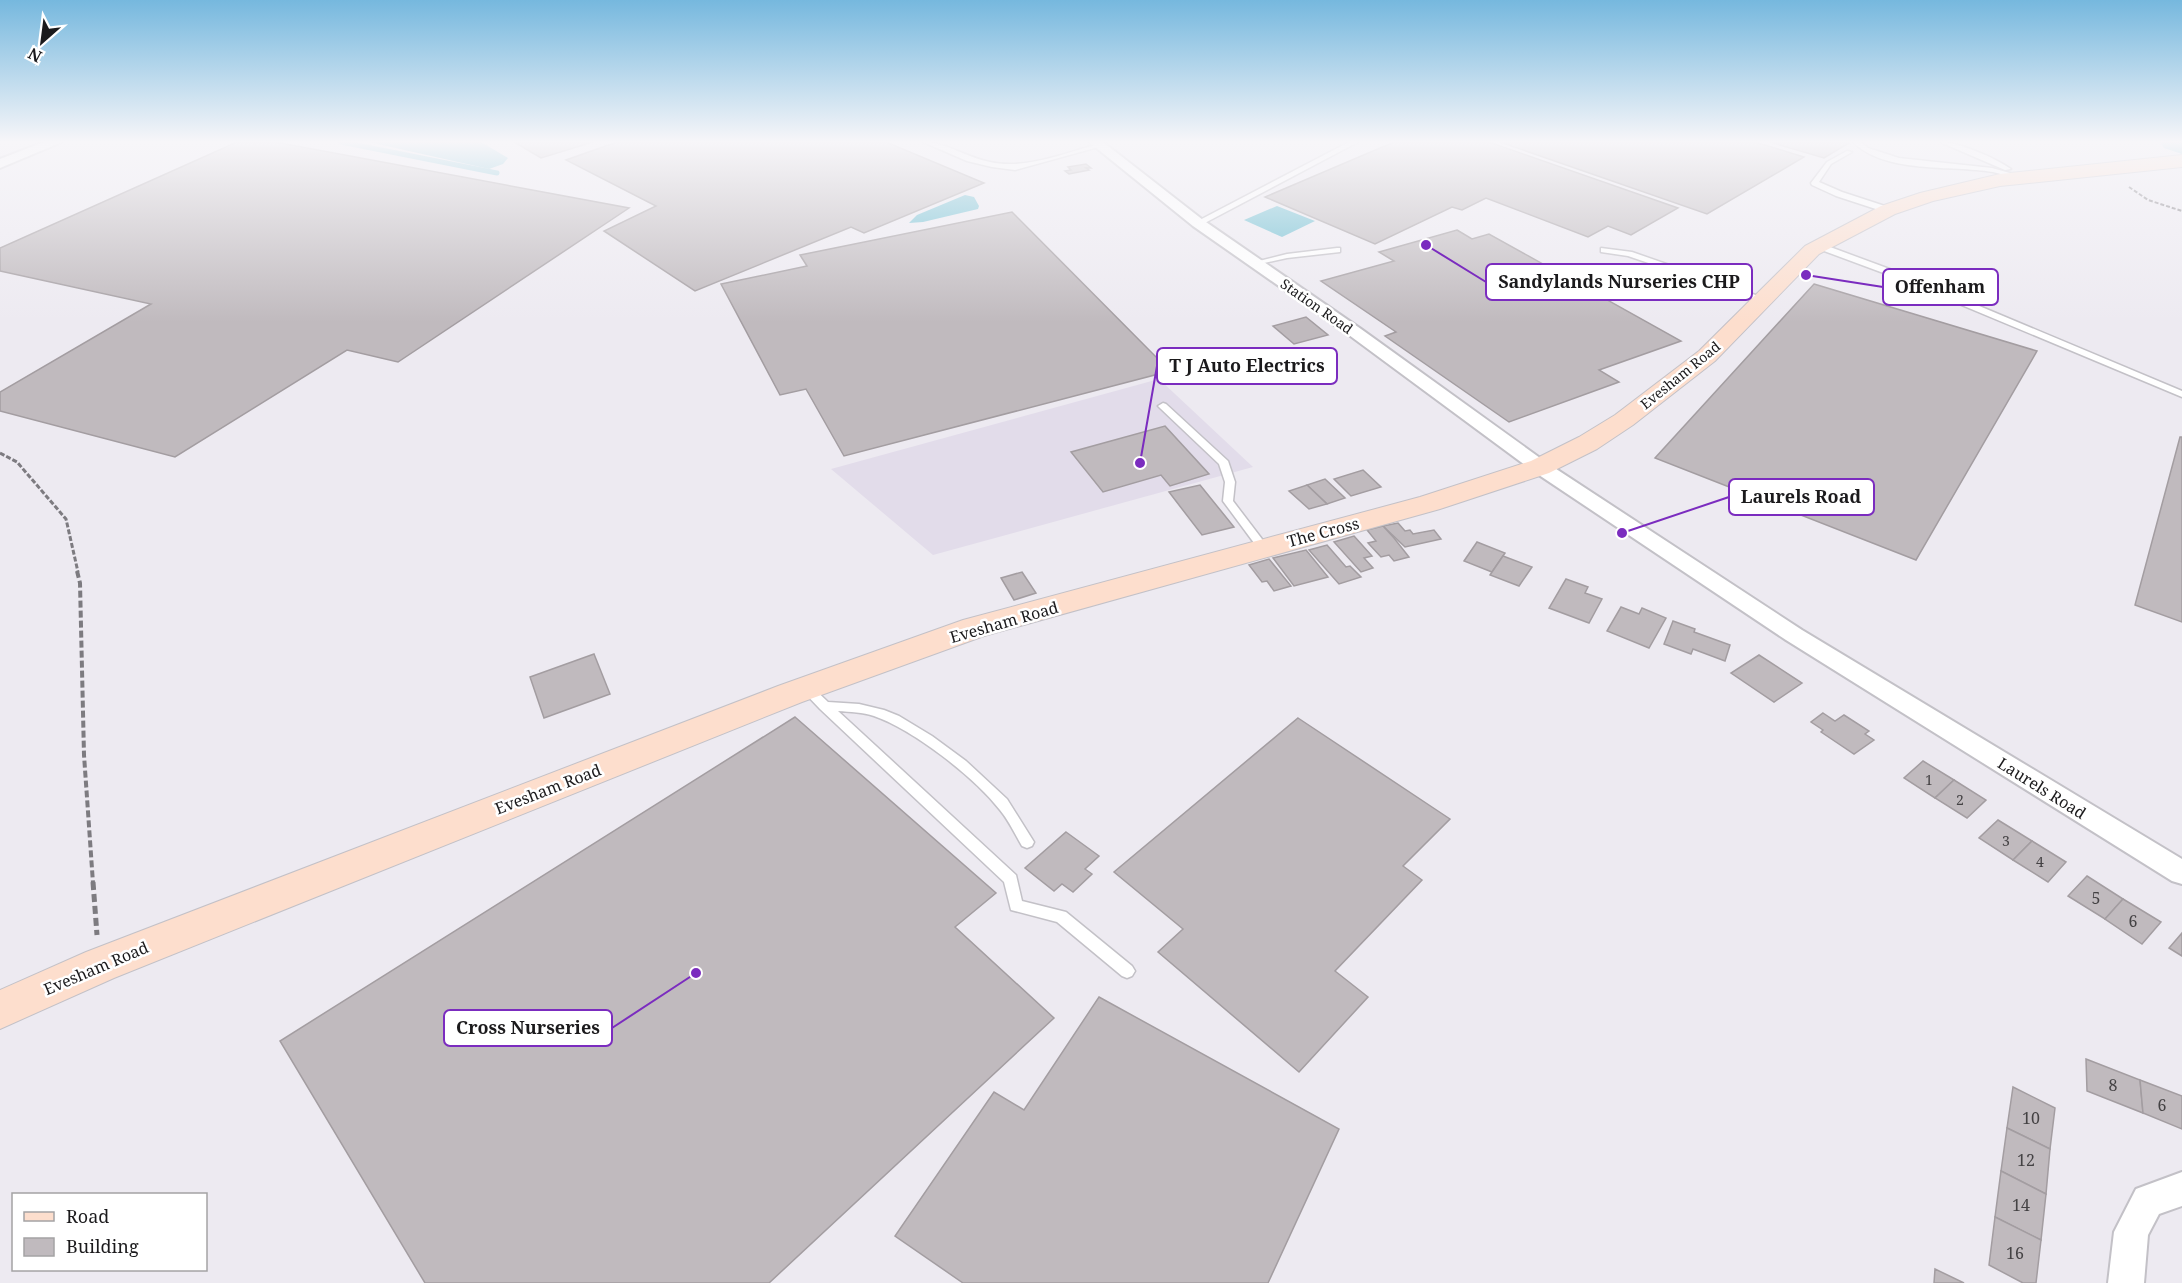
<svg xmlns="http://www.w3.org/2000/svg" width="2182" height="1283" font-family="'Noto Serif',serif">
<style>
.built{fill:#e2dcea}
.water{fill:#6bbdd0}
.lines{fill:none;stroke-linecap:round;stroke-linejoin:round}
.stream{stroke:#6bbdd0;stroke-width:5}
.river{fill:#6bbdd0;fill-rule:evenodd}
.building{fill:#c0babe;stroke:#a39da1;stroke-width:1.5}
.service-casing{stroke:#c3c1c7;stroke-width:3}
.minor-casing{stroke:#c3c1c7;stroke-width:4}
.secondary-casing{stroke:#c3c1c7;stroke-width:2}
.path-far3{stroke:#7d7b80;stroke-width:2;stroke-dasharray:4 2;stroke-linecap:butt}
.path-far2{stroke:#7d7b80;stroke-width:3;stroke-dasharray:5 2;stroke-linecap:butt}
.path-far1{stroke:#7d7b80;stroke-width:4;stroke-dasharray:7 3;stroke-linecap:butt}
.path{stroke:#7d7b80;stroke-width:5;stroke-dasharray:8 4;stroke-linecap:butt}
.service{fill:#fff;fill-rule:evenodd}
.minor{fill:#fff;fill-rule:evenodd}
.secondary{fill:#fddecd;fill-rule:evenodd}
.labels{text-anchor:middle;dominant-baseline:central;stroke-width:5;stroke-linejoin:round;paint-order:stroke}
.far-street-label{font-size:14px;fill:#1b1a1c;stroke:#fff}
.number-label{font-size:14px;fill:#444244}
.street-label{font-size:16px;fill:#1b1a1c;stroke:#fff}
.near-number-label{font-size:16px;fill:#444244}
.leader{fill:none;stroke:#7b2cbf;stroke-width:2}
.callout-dot{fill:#7b2cbf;stroke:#fff;stroke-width:2}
.callout{fill:#fff;stroke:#7b2cbf;stroke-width:2}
.callout-label{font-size:18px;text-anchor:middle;font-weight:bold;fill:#1b1a1c}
</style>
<rect width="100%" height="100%" fill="#edeaf1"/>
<polygon class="built" points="1159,379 1253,467 933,555 831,469"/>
<g class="water">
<polygon points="369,142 481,142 508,158 503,164 489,169"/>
<polygon points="965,195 974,197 979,206 978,209 923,222 909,223 917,215"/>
<polygon points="1277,206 1315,221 1282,237 1244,220"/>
</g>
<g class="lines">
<polyline class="stream" points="341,142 497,173"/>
<polygon class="river" points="2160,142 2182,142 2182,154 2164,148"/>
</g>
<g class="building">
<polygon points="237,142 275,142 629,208 398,362 347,350 175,457 0,411 0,392 151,304 0,271 0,248"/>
<polygon points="514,142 593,142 541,158"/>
<polygon points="617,142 886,142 984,183 864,233 851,227 695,291 604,231 656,206 566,160"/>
<polygon points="1394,142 1489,142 1678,208 1631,235 1608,226 1588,237 1486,198 1462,210 1452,207 1375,244 1265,197"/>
<polygon points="1500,142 1755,142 1804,157 1707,214"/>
<polygon points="1770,142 1846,142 1849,143 1824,158"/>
<polygon points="1086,164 1091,168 1086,168 1089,170 1069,174 1065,171 1071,170 1068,167"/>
<polygon points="1012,212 1170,371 844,456 806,389 780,395 721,284 807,266 800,255"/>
<polygon points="1457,230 1472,239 1489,234 1681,341 1599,370 1619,382 1509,422 1385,336 1396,332 1321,281 1394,261 1379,252"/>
<polygon points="1814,284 2037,351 1916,560 1655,458"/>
<polygon points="1306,317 1328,335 1294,344 1273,326"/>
<polygon points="1165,426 1209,474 1170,486 1161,475 1103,492 1071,452"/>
<polygon points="2180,437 2182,437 2182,622 2135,605"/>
<polygon points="1363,470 1381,487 1351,496 1334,479"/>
<polygon points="1325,479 1345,498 1327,504 1307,485"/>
<polygon points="1200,485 1234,527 1202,535 1169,492"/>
<polygon points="1307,485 1327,504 1309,509 1289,491"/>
<polygon points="1398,523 1405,531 1410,530 1413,534 1434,530 1441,539 1405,547 1383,526"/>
<polygon points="1383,526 1394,538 1409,557 1394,561 1389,555 1381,557 1368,543 1376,541 1367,530"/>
<polygon points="1354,536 1372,556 1364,558 1373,568 1361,572 1334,542"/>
<polygon points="1477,542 1505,553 1492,572 1464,561"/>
<polygon points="1327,545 1346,567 1350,566 1361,577 1339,584 1309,550"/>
<polygon points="1306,550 1328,577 1294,586 1273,558"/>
<polygon points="1503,556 1532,567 1519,586 1490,575"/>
<polygon points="1269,559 1291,586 1274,591 1267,581 1262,582 1249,565"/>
<polygon points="1022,572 1036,593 1014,600 1001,578"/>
<polygon points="1566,579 1588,587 1585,593 1602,599 1589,623 1549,608"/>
<polygon points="1621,607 1639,614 1642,608 1666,618 1649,648 1607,631"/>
<polygon points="1673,621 1695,629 1694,632 1730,645 1725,661 1693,649 1691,654 1664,644"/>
<polygon points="594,654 610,694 544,718 530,677"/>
<polygon points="1759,655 1802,683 1774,702 1731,673"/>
<polygon points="1823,713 1835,721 1844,715 1869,731 1865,734 1874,740 1854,754 1821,732 1823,730 1811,722"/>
<polygon points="795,717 996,893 955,927 1054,1018 769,1283 425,1283 280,1041"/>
<polygon points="1298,718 1450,819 1403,866 1422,880 1335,971 1368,997 1299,1072 1158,952 1183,929 1114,872"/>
<polygon points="1923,761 1954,780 1935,798 1904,778"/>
<polygon points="1954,780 1986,800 1967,818 1935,798"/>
<polygon points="1998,820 2032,841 2013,860 1979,838"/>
<polygon points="1066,832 1099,856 1085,869 1092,874 1073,892 1062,884 1054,891 1025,868"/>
<polygon points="2032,841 2066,862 2048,882 2013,860"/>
<polygon points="2087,876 2123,899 2105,919 2068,896"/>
<polygon points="2123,899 2161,922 2142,944 2105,919"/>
<polygon points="2182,933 2182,956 2169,948"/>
<polygon points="1099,997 1339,1129 1268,1283 963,1283 895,1236 994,1092 1024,1110"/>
<polygon points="2086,1059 2140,1080 2143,1113 2087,1091"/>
<polygon points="2140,1080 2182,1096 2182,1129 2143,1113"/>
<polygon points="2013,1087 2055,1108 2050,1149 2007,1128"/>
<polygon points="2007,1128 2050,1149 2046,1194 2001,1171"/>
<polygon points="2001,1171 2046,1194 2041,1240 1995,1217"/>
<polygon points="1995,1217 2041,1240 2036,1283 2023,1283 1989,1265"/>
<polygon points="1935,1269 1964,1283 1934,1283"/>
</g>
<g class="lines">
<g class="service-casing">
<g id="service">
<path d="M923 142C945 142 968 158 990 162 1025 170 1064 153 1099 144L1102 146 1015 170 992 167 967 161Z"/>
<polygon points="1349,142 1358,142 1201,225 1194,223"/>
<path d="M1853 142H1861L1868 148 1899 158 1992 168 2024 177 2020 179C2011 177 2002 174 1993 172 1951 165 1885 174 1853 142Z"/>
<path d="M1940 142C1959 142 1995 158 2011 169L2005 170Z"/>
<polygon points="1847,151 1852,152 1831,164 1819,182 1842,192 1891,208 1891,212 1885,212 1836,196 1812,185 1811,183 1827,162"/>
<polygon points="1816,244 1822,244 1903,274 2182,391 2182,397 1897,278 1816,248"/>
<polygon points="1337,248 1340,248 1340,252 1287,258 1255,265 1251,263 1287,254"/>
<polygon points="1601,248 1632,252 1767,299 1760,301 1628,256 1601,252"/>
<polygon points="1163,403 1166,404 1228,461 1235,482 1233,501 1268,547 1270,549 1268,551 1260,551 1223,501 1225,482 1219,464 1160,408 1158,406"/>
<path d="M806 683 810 685 828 702 859 704 884 710 899 716 932 736 966 761 1007 799 1034 842 1032 846 1027 848 1022 846C1015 834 1009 821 1000 810 974 777 914 730 874 716 863 712 850 712 838 711L1016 875 1022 901 1066 912 1132 966 1135 971 1132 976 1127 978 1122 976 1057 922 1011 910 1004 882 820 709 800 688 802 685Z"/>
</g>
</g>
<g class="minor-casing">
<g id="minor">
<polygon points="44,142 62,142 0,168 0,159"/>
<polygon points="1089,142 1103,142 1203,220 1361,329 1547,463 1802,630 2182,859 2182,884 2172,881 1786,640 1533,471 1349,335 1193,226"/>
<polygon points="2182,1172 2182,1206 2159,1214 2148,1235 2144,1283 2108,1283 2114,1232 2136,1189"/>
</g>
</g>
<g class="secondary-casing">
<polygon id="secondary" points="2182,155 2182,167 2000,186 1933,201 1895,214 1819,254 1715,361 1633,425 1597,449 1549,473 1440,509 984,636 802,702 114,978 0,1029 0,990 86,952 778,686 963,620 1420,497 1531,461 1579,437 1615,415 1699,351 1805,246 1881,206 1920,193 2000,174"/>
</g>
<polyline class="path-far3" points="2129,187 2148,200 2182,211"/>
<polyline class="path-far2" points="0,453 17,462 66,519 78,572"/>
<polyline class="path-far1" points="77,571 80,583 84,755 93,883"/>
<polyline class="path" points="93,882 97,935"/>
<use href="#service" class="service"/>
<use href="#minor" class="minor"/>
<use href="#secondary" class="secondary"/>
</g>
<linearGradient id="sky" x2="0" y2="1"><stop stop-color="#76b8de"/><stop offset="0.44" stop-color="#f7f6f9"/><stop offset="1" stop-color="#f7f6f9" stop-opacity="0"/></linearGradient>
<rect width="2182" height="322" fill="url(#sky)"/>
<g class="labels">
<g class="far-street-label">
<text transform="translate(1317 306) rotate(35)">Station Road</text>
<text transform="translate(1680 375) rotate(-39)">Evesham Road</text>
</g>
<g class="number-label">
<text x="1929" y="779">1</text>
<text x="1960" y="799">2</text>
<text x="2006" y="840">3</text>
<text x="2040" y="861">4</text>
</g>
<g class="street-label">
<text transform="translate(1323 532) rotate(-15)">The Cross</text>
<text transform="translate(1004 622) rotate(-16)">Evesham Road</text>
<text transform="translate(2042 788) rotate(32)">Laurels Road</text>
<text transform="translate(548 789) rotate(-21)">Evesham Road</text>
<text transform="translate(96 968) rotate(-23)">Evesham Road</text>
</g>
<g class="near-number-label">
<text x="2096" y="898">5</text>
<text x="2133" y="921">6</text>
<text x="2113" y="1085">8</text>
<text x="2162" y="1105">6</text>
<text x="2031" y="1118">10</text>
<text x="2026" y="1160">12</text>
<text x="2021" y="1205">14</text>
<text x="2015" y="1253">16</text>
</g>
</g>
<path class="leader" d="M1426 245L1486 282M1806 275L1883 287M1140 463L1157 366M1622 533L1729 497M696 973L612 1028"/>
<g class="callout-dot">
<circle cx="1426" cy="245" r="6"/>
<circle cx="1806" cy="275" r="6"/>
<circle cx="1140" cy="463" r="6"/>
<circle cx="1622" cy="533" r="6"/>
<circle cx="696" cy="973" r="6"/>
</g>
<g class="callout">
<rect x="1486" y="264" width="266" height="36" rx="6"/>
<rect x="1883" y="269" width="115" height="36" rx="6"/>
<rect x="1157" y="348" width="180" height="36" rx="6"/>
<rect x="1729" y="479" width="145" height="36" rx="6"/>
<rect x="444" y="1010" width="168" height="36" rx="6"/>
</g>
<g class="callout-label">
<text x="1619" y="288">Sandylands Nurseries CHP</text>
<text x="1940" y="293">Offenham</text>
<text x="1247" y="372">T J Auto Electrics</text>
<text x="1801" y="503">Laurels Road</text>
<text x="528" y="1034">Cross Nurseries</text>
</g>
<rect x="12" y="1193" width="195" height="78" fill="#ffffff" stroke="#a4a3a4" stroke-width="1.5"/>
<rect x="24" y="1212" width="30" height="9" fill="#fddecd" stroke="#a4a3a4" stroke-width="1.5"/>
<text x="66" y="1223" font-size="18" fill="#1b1a1c">Road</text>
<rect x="24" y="1238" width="30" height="18" fill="#c0babe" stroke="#a4a3a4" stroke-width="1.5"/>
<text x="66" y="1253" font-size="18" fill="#1b1a1c">Building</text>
<g transform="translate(42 42) rotate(208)" stroke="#ffffff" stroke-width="4.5" paint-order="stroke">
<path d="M0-4.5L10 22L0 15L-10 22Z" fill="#1b1a1c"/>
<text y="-9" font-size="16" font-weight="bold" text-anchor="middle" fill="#1b1a1c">N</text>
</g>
</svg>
